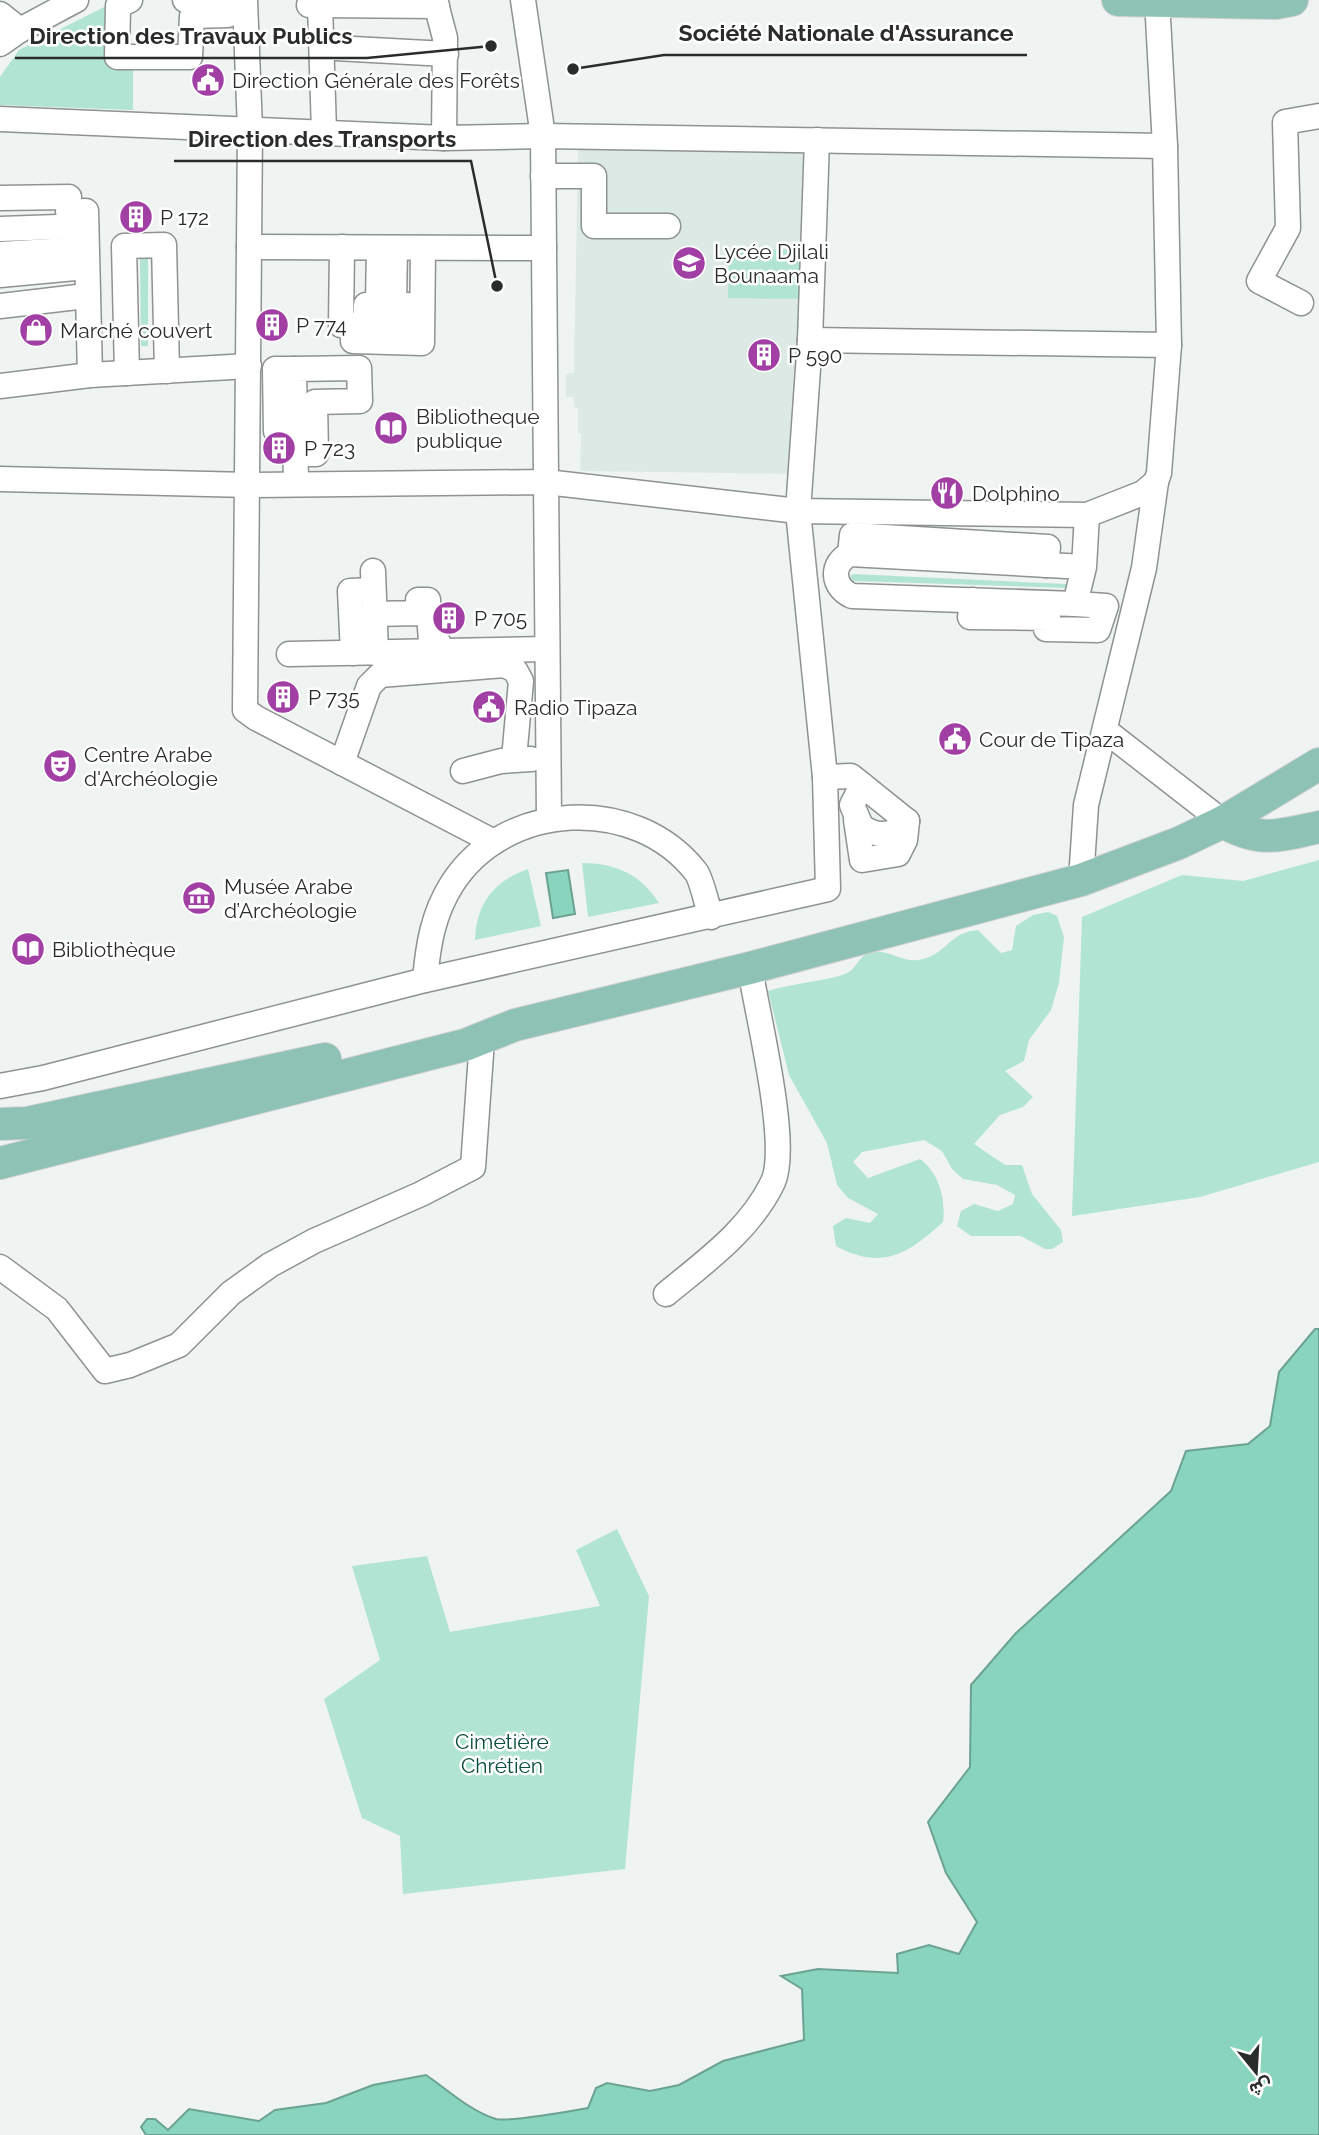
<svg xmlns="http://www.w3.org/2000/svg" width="1319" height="2135" font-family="Raleway,Vazirmatn,sans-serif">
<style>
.built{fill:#dce9e5}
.green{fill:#b2e4d3}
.water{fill:#88d4bd;stroke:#6ca292;stroke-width:2}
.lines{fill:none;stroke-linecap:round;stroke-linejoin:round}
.minor-casing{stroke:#8e9290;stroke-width:27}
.major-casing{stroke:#d0d1d1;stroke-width:34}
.minor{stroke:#fff;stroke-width:24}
.major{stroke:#8ec2b4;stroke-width:32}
.labels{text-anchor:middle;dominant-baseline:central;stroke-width:5;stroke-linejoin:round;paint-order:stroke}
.poi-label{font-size:21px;fill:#2a2c2c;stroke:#fff;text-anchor:start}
.park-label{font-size:21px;fill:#0a4d3e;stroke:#fff}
.leader{fill:none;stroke:#2a2c2c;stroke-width:2.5}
.callout-dot{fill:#2a2c2c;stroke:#fff;stroke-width:2.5}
.callout-label{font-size:23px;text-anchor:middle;font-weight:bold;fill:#2a2c2c;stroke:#fff;stroke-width:5;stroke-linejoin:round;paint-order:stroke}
</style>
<rect width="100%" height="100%" fill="#eff4f2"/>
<polygon class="built" points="578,149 805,152 799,474 580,471 581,434 578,433 578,408 574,407 574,397 566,397 566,374 574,373"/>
<g class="green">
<polygon points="108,5 133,65 133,110 0,105 0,77 19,50"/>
<polygon points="729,249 801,250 801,299 728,298"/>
<polygon points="140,256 148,256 148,346 141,346"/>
<polygon points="853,574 1066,584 1068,588 853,581 850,576"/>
<polygon points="1319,860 1319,1162 1200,1197 1072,1216 1082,917 1182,875 1243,881"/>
<path d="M582 863C616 863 641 875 659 903L588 917Z"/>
<path d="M528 869 541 926 475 940C476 904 494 881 528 869Z"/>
<path d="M1048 912 1057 916 1064 937 1059 983 1051 1010 1029 1040 1024 1061 1005 1071 1033 1097 1023 1107 1000 1115 974 1144 1005 1165H1022L1032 1194 1061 1230 1063 1242 1052 1249H1045L1021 1236H971L957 1226 961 1211 974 1204 998 1211 1013 1204 1015 1195 997 1185 963 1179 952 1169 942 1151 924 1140 862 1152 853 1162 868 1178 920 1159C939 1172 946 1200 943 1222 908 1254 882 1271 836 1246L833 1226 846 1218 870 1223 878 1214 848 1198 837 1185 827 1143 789 1075 768 991C788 984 834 980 847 973 857 968 860 954 871 952 889 948 904 965 923 959 949 952 948 933 978 930L1001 953 1012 950 1016 926 1033 915Z"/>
<polygon points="617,1529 649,1596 625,1869 403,1894 400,1836 362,1818 324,1699 380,1660 352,1566 427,1556 450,1632 600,1606 576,1550"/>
</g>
<g class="water">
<polygon points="568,870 575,914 553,918 546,873"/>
<path d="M1315 1329H1319V2135H146L141 2127 147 2119H155L168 2130 189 2109 259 2121 275 2110 326 2103 373 2085 426 2075C448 2090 470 2111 496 2119 509 2122 572 2111 588 2108L596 2088 607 2083 650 2091 679 2085 723 2061 804 2040 802 1989 781 1976 818 1969 898 1973 897 1954 929 1945 959 1954 977 1922 946 1873 928 1822 970 1767 971 1685 1016 1633 1171 1491 1186 1451 1248 1444 1270 1426 1279 1372Z"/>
</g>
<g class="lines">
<g class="minor-casing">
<g id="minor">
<polyline points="130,0 118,6 117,57 190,57 192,16 228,15 228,2 185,0"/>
<polyline points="245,0 250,130 245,710 256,718 494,842"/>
<polyline points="320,0 320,5 437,6"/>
<polyline points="435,0 445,38 444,138"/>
<polyline points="523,0 543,136 549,819"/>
<polyline points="309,5 320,5 324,132"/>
<polyline points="0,14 20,30"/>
<polyline points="0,44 20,30 76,0"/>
<polyline points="335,48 446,54"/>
<polyline points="0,119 444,138 543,136 1165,146"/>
<polyline points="543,176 594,176 594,226 668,226"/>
<polyline points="0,198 69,197 68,212 86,211 90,375"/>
<polyline points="0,229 86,226"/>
<polyline points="249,247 544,248"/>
<polyline points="342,247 341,325 353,325 353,341 422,343 423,248"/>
<polyline points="379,248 378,304 366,305 365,321 408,321 408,305 394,305 395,248"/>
<polyline points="0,254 86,249"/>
<polyline points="0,275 86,267"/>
<polyline points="1301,303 1259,281 1288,228 1285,122 1319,116"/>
<polyline points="0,306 86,296"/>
<polyline points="810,340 1169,345"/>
<polyline points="294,369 275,369 276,431 295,431"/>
<polyline points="127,373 124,246 164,245 167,371"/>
<polyline points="0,386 90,375 249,366"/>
<polyline points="295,454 316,454 315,402 360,401 359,368 294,369 296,484"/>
<polyline points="0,479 249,485 546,482 798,511 1087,515 1143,493 1156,482 1159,473 1169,345 1165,146 1157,0"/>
<polyline points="850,554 852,535 1048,547 1046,565"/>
<path d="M1084 567 1075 604 852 596C832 587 830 564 850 554L1084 567 1087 515"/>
<polyline points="373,571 376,653"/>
<polyline points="973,600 970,617 1048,618 1046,629 1098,630 1106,606 1075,604"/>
<polyline points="374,614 418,613 418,600 428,600 431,642 438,642 438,651"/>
<polyline points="353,653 350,591 373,590"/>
<polyline points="289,654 546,649"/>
<polyline points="1106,731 1223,822"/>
<polyline points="342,763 369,686 380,675 504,665 515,670 521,681 514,759"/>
<polyline points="463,771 501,761 531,759"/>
<polyline points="825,777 851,776 907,821"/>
<path d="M862 785 852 805 861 826C877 838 894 837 907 821"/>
<polyline points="856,820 862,860 898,854 905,840 907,821"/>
<polyline points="1081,880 1086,805 1144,568 1156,482"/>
<path d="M425 980C428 945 433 914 452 884 505 801 635 794 696 872 702 880 707 906 711 917"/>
<polyline points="0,1086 43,1078 425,980 828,889 825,777 798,511 810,340 817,140"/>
<polyline points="0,1267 57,1309 105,1371 130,1365 179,1345 231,1293 270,1265 314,1241 421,1194 473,1167 482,1040"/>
<path d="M666 1294C706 1261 750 1230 773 1182 790 1144 757 1014 750 968"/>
</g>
</g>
<g class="major-casing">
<g id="major">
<polyline points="1118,0 1276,3 1292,0"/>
<path d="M1223 822C1260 843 1279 836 1319 827"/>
<polyline points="0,1124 27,1123 325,1059"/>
<polyline points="0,1163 465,1045 515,1025 750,968 1081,880 1179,843 1223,822 1319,764"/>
</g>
</g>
<use href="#minor" class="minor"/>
<use href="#major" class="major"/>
</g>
<defs>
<g id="civic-disc" transform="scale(1.75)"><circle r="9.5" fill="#a13fa5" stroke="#fff"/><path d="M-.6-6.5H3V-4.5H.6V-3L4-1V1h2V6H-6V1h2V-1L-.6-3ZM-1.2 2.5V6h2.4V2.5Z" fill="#fff"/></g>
<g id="building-disc" transform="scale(1.75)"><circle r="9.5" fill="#a13fa5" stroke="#fff"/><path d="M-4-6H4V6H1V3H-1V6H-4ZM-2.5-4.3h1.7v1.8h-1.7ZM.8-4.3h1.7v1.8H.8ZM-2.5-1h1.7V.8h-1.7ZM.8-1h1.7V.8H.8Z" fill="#fff"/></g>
<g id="school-disc" transform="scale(1.75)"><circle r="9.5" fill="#a13fa5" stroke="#fff"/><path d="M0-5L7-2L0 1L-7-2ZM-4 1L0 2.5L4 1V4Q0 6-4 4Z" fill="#fff"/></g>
<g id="shop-disc" transform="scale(1.75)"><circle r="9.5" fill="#a13fa5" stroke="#fff"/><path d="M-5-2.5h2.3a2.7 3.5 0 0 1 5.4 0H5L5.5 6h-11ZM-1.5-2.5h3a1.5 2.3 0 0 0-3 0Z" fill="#fff"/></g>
<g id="library-disc" transform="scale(1.75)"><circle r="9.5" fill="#a13fa5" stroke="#fff"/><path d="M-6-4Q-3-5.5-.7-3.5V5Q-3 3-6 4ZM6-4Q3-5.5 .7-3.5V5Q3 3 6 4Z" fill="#fff"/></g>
<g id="restaurant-disc" transform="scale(1.75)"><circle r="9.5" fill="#a13fa5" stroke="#fff"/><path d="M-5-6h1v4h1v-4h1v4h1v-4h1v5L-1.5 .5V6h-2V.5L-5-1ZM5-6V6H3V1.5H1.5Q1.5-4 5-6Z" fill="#fff"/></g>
<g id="theatre-disc" transform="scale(1.75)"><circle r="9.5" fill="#a13fa5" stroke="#fff"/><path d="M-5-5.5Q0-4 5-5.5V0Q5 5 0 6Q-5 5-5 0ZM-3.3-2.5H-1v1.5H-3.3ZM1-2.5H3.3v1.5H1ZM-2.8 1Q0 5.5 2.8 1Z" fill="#fff"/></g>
<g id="museum-disc" transform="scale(1.75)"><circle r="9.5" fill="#a13fa5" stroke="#fff"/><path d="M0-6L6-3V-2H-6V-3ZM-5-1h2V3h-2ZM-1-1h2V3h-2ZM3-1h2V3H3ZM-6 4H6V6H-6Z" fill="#fff"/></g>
</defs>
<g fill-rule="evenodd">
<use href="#civic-disc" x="208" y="80"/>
<use href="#building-disc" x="136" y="217"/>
<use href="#school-disc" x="689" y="263"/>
<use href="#building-disc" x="272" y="325"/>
<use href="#shop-disc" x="36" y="330"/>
<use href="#building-disc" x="764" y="355"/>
<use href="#library-disc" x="391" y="428"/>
<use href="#building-disc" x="279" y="448"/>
<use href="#restaurant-disc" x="947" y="493"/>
<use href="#building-disc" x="449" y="618"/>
<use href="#building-disc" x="283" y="697"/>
<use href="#civic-disc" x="489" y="707"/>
<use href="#civic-disc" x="955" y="739"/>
<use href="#theatre-disc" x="60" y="766"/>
<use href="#museum-disc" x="199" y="898"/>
<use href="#library-disc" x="28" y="949"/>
</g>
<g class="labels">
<g class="poi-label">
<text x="232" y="80">Direction Générale des Forêts</text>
<text x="160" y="217">P 172</text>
<text x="714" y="251">Lycée Djilali<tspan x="714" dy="24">Bounaama</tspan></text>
<text x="296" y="325">P 774</text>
<text x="60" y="330">Marché couvert</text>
<text x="788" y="355">P 590</text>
<text x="416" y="416">Bibliotheque<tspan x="416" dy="24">publique</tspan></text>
<text x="304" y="448">P 723</text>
<text x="972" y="493">Dolphino</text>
<text x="474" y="618">P 705</text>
<text x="308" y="697">P 735</text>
<text x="514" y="707">Radio Tipaza</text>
<text x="979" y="739">Cour de Tipaza</text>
<text x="84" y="754">Centre Arabe<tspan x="84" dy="24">d'Archéologie</tspan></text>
<text x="224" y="886">Musée Arabe<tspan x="224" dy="24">d’Archéologie</tspan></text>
<text x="52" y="949">Bibliothèque</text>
</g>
<g class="park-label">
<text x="502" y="1741">Cimetière<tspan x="502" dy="24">Chrétien</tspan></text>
</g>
</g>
<path class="leader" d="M573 69L664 55H1027M491 46L367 58H15M497 286L471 161H174"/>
<g class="callout-dot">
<circle cx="573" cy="69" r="7"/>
<circle cx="491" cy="46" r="7"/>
<circle cx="497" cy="286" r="7"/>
</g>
<g class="callout-label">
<text x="846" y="41">Société Nationale d'Assurance</text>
<text x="191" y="44">Direction des Travaux Publics</text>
<text x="322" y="147">Direction des Transports</text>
</g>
<g transform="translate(1256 2072) rotate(162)" stroke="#ffffff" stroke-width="5" paint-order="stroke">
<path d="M0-5L12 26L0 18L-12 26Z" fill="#2a2c2c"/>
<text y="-10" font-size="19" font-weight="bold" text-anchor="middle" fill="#2a2c2c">ش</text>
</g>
</svg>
